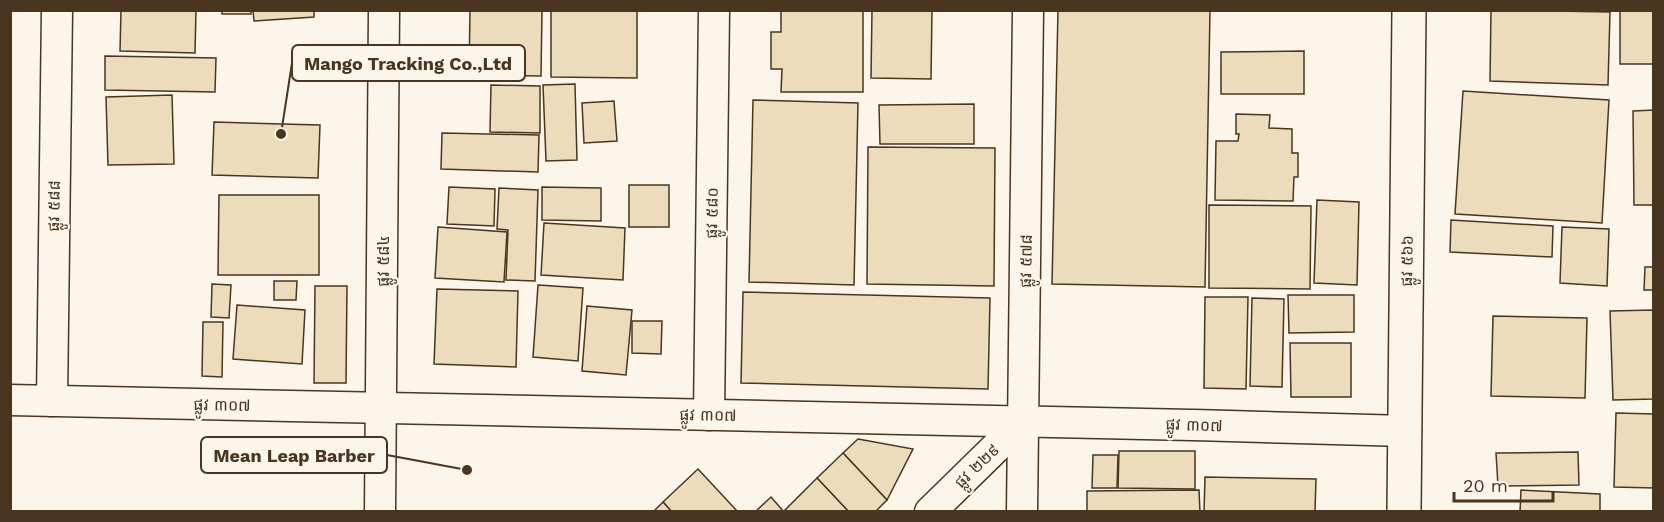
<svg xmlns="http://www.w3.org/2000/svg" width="1664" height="522" font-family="'Work Sans','Noto Sans Khmer',sans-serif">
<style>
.building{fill:#ecdcbc;stroke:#4a3520;stroke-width:1.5}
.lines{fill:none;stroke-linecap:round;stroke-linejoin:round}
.minor-casing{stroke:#4a3520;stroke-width:33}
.tertiary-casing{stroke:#4a3520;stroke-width:36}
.minor{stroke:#fbf6e9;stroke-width:30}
.tertiary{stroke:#fbf6e9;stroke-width:33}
.labels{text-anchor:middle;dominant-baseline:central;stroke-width:4.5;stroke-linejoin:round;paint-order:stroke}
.street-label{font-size:16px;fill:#4a3520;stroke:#fbf6e9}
.leader{fill:none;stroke:#4a3520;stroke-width:2}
.callout-dot{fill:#4a3520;stroke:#fbf6e9;stroke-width:2}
.callout{fill:#fbf6e9;stroke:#4a3520;stroke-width:2}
.callout-label{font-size:18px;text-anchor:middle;font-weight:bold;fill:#4a3520}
</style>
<rect width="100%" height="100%" fill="#fbf6e9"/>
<g class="building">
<polygon points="121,10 196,10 195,53 120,51"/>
<rect x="222" y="10" width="29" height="4"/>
<polygon points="253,10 314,10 314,17 254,21"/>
<polygon points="470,10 542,10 541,76 469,75"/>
<polygon points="551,10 637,10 637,78 551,77"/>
<polygon points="781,10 863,10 863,92 781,92 782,69 771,69 771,32 781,32"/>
<polygon points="872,10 932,10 931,79 871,78"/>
<polygon points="1058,10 1210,10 1205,287 1052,284"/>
<polygon points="1491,10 1610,12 1608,85 1490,81"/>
<rect x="1620" y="10" width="34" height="54"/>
<polygon points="1304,51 1304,94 1221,94 1221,52"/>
<polygon points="105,56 216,58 215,92 105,90"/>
<polygon points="575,84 577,160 546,161 543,85"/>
<polygon points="491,85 540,86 540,133 490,132"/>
<polygon points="1463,91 1609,100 1602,223 1455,214"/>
<polygon points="172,95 174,164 108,165 106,97"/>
<polygon points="753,100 858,103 854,285 749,282"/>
<polygon points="614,101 617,141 584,143 582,103"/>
<polygon points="974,104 974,144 880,144 879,105"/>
<polygon points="1654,110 1654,205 1634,205 1633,111"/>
<polygon points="1236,114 1270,115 1269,128 1292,129 1292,153 1298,153 1298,177 1294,177 1293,201 1215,200 1216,141 1238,141 1239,134 1236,134"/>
<polygon points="214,122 320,125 318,178 212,175"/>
<polygon points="442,133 539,135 538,172 441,169"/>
<polygon points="868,147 995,148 994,286 867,284"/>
<rect x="629" y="185" width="40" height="42"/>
<polygon points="449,187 495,189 494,226 447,224"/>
<polygon points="542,187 601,188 601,221 542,220"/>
<polygon points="499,188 538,190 535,281 506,280 508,230 497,229"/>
<polygon points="219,195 319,195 319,275 218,275"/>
<polygon points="1317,200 1359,202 1357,285 1314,283"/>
<polygon points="1209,205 1311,206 1310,289 1209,288"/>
<polygon points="1451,220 1553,226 1552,257 1450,252"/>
<polygon points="544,223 625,228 623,280 541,275"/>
<polygon points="438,227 507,232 504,282 435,278"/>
<polygon points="1562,227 1609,229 1607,286 1560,283"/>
<polygon points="1645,267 1654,267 1654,290 1644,290"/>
<polygon points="274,281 297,281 296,300 274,300"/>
<polygon points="212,284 231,285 229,318 211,317"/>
<polygon points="538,285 583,288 578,361 533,357"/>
<polygon points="315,286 347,286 346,383 314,383"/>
<polygon points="437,289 518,291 516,367 434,364"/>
<polygon points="743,292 990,298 988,389 741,383"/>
<polygon points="1288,295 1354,295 1354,332 1289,333"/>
<polygon points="1205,297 1248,297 1246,389 1204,388"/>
<polygon points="1252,298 1284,299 1282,387 1250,386"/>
<polygon points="237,305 305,310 302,364 233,359"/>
<polygon points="587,306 632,310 626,375 582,371"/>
<polygon points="1654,310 1654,399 1613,400 1610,311"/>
<polygon points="1493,316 1587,318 1585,398 1491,396"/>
<polygon points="632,321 662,321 661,354 632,353"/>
<polygon points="203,322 223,322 222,377 202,376"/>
<polygon points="1290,343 1351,343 1351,397 1291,397"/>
<polygon points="1616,413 1654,414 1654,488 1614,487"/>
<polygon points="858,439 913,449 887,500 843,453"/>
<polygon points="1119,451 1195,451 1195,489 1118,488"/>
<polygon points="1578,452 1579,485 1498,486 1496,453"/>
<polygon points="843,453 887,500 875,512 849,512 817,478"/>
<polygon points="1093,455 1118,455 1117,488 1092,488"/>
<polygon points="698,469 738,512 672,512 663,502"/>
<polygon points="1205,477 1316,479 1315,512 1204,512"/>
<polygon points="817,478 849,512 784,512 784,511"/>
<polygon points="1199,490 1200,512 1087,512 1087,491"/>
<polygon points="1521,490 1600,494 1600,512 1520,512"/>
<polygon points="771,497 784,512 755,512"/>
<polygon points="663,502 672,512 653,512"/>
</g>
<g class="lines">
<g class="minor-casing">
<g id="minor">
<path d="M10 400C476 410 941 417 1406 431"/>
<polyline points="52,401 57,10"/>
<polyline points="709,415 714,10"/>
<polyline points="380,512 384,10"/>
<polyline points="930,512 1024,420"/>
<polyline points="1022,512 1028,10"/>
</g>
</g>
<g class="tertiary-casing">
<polyline id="tertiary" points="1404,512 1409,10"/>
</g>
<use href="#minor" class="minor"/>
<use href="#tertiary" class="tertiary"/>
</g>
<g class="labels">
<g class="street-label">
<text transform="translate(54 206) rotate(-89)">ផ្លូវ ៥៨៨</text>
<text transform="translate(712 213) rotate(-89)">ផ្លូវ ៥៨០</text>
<text transform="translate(383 261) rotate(-90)">ផ្លូវ ៥៨៤</text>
<text transform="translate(1026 261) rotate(-89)">ផ្លូវ ៥៧៨</text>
<text transform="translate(1407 261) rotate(-89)">ផ្លូវ ៥៦៦</text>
<text transform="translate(222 405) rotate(1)">ផ្លូវ ៣០៧</text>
<text transform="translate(708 415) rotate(1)">ផ្លូវ ៣០៧</text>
<text transform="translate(1194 425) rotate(2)">ផ្លូវ ៣០៧</text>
<text transform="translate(977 466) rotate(-44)">ផ្លូវ ២២៩</text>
</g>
</g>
<path class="leader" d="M281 134L292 63M467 470L387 455"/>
<g class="callout-dot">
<circle cx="281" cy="134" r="6"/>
<circle cx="467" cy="470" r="6"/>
</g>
<g class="callout">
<rect x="292" y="45" width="233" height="36" rx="6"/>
<rect x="201" y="437" width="186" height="36" rx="6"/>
</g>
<g class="callout-label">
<text x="408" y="70">Mango Tracking Co.,Ltd</text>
<text x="294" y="462">Mean Leap Barber</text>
</g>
<rect width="1664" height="522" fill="none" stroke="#4a3520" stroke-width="24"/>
<path d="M1454 492v9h99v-9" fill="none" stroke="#4a3520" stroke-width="3"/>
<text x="1463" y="492" font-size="18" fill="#4a3520" stroke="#fbf6e9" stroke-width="4.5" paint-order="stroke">20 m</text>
</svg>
